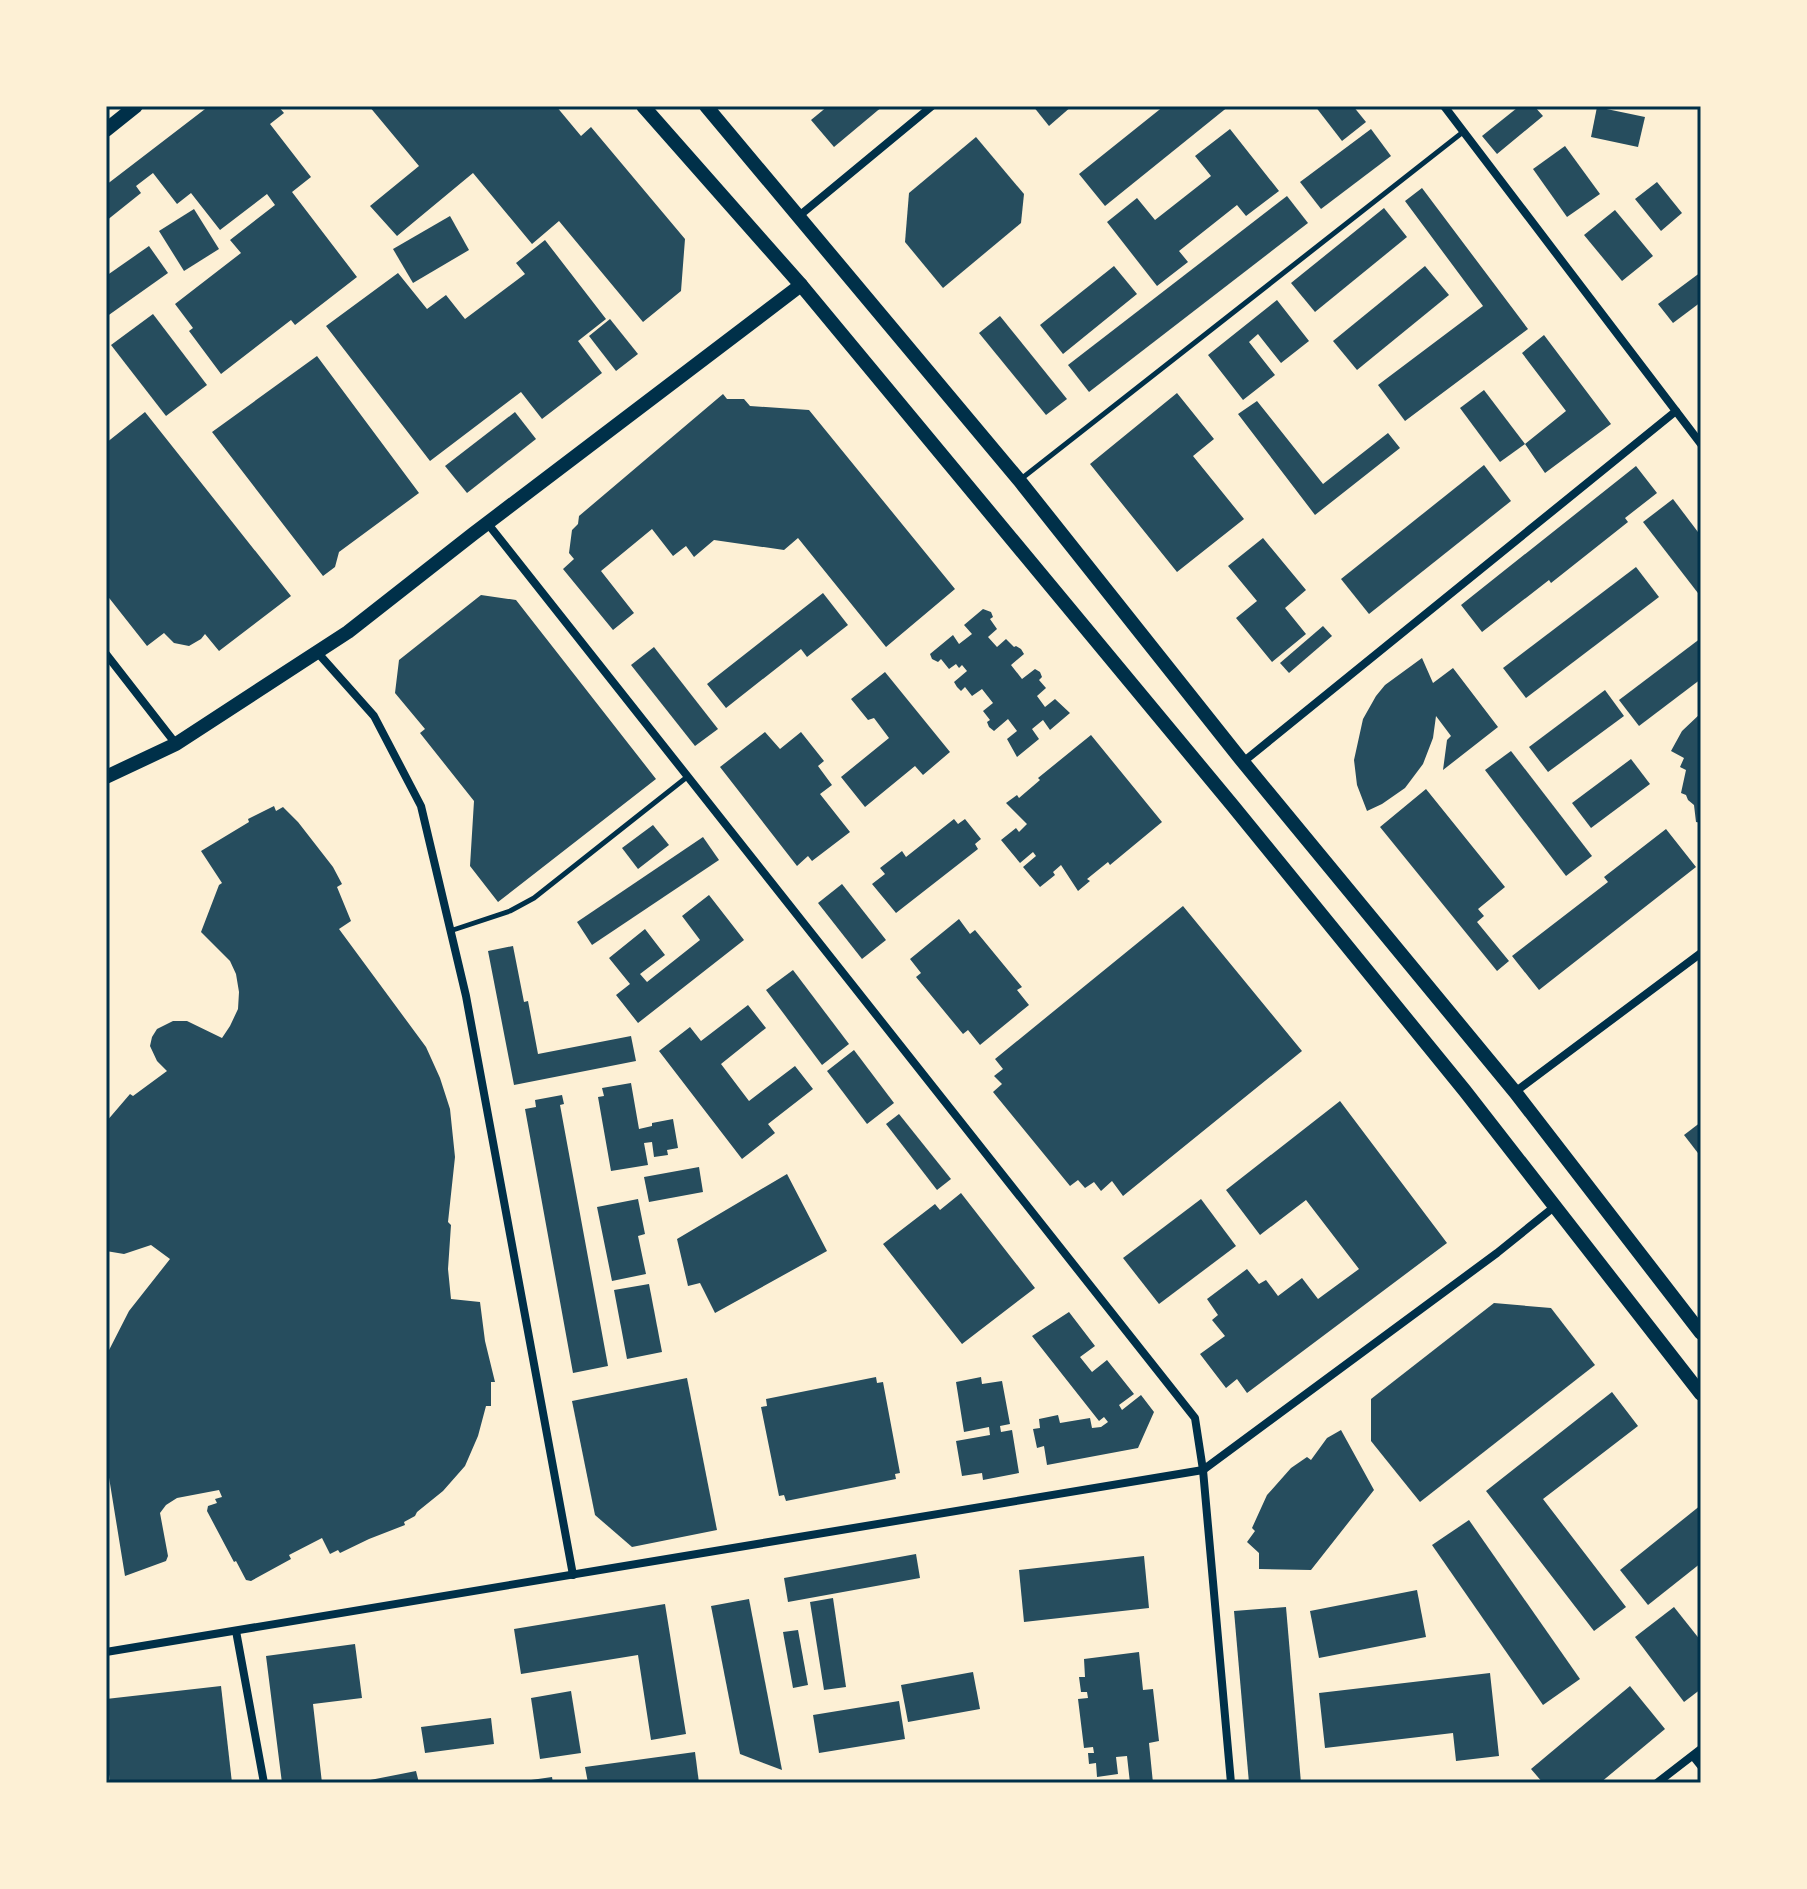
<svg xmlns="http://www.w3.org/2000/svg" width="1807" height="1889" font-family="Ubuntu,sans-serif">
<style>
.building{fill:#264d5e}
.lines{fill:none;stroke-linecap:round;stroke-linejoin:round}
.service{stroke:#003049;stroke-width:5}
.minor{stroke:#003049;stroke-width:8}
.secondary{stroke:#003049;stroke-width:14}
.primary{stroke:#003049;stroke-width:14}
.neatline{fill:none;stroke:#003049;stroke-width:3}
</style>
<rect width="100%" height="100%" fill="#fdf0d5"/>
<g class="building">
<polygon points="209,106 278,106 284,113 270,124 311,177 292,192 357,277 295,325 291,320 221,374 189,331 193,328 175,304 241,253 230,240 275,205 267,194 220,230 191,193 177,204 153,173 136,186 141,193 106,221 106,185"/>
<polygon points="369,106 556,106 581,136 591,127 685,239 681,291 643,322 559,221 532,244 473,173 397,236 370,206 419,166"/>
<polygon points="828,106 883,106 834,147 811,120"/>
<polygon points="1033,106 1072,106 1049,126"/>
<polygon points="1164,106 1229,106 1105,206 1079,174"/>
<polygon points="1315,106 1353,106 1366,122 1342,141"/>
<polygon points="1515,106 1534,106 1543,116 1497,154 1482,136 1517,108"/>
<polygon points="1597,107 1645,117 1638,147 1591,137"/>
<polygon points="1230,129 1279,191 1246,216 1237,205 1179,251 1188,262 1157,286 1107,222 1137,198 1155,220 1211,176 1195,156"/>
<polygon points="1371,129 1391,156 1321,209 1300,182"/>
<polygon points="976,137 1024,194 1021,223 943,288 905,242 909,193"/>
<polygon points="1565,146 1600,194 1567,217 1533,169"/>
<polygon points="1657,182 1682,213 1661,231 1635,199"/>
<polygon points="1422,188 1528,329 1405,421 1378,385 1483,306 1405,201"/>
<polygon points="1287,196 1308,223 1089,392 1068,365"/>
<polygon points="1384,208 1407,237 1315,312 1291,283"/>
<polygon points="194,209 219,249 184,271 159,231"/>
<polygon points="1615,210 1653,256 1622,281 1584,235"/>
<polygon points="450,216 469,250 413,283 393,249"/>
<polygon points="545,240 606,319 578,341 602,373 542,419 521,392 430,461 326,326 398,273 427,309 446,295 465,319 525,274 516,263"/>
<polygon points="149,246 168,273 106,317 106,276"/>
<polygon points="1114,266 1137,294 1063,354 1040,325"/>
<polygon points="1425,266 1449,295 1357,370 1333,341"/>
<polygon points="1701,272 1701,302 1673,323 1658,304"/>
<polygon points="1277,300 1309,341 1281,363 1258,334 1249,342 1275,375 1243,400 1208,355"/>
<polygon points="153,314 207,385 166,416 111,345"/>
<polygon points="1000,316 1067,399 1046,415 979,333"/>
<polygon points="610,319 638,354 616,371 589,336"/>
<polygon points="1544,335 1611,424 1545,473 1525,444 1566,411 1522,353"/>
<polygon points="317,356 419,493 339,552 335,567 323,576 212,432"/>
<polygon points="1484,390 1525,444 1500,462 1460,408"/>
<polygon points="1177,393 1214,439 1193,456 1244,519 1177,572 1090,464"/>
<polygon points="723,394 727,399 744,399 750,406 809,410 955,589 886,647 798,538 784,550 714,540 694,557 686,546 673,556 652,529 601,571 634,613 613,630 563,569 574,559 569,553 572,530 578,524 579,516"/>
<polygon points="1257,401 1323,484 1388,433 1400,448 1315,515 1238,414"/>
<polygon points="145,412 291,596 219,651 205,634 201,639 189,646 174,643 164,633 147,646 106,594 106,443"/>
<polygon points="515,412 536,439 467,493 445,466"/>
<polygon points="1484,465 1511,501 1369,614 1341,579"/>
<polygon points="1636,466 1657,493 1625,518 1628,522 1551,583 1549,580 1482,632 1461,605"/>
<polygon points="1673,499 1701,536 1701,597 1643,522"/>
<polygon points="1263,538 1306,590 1285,608 1306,634 1272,662 1236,618 1257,601 1228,566"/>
<polygon points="1636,567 1659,597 1526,698 1503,668"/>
<polygon points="823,593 848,625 807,657 801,649 726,708 707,684"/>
<polygon points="481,595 516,600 656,779 498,902 470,866 474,801 420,733 425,729 395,693 399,660"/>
<polygon points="983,609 991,612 993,617 990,619 997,629 988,637 997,647 1006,639 1014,647 1016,646 1021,649 1024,654 1011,665 1022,679 1035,669 1040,672 1042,677 1039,680 1046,688 1037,696 1045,707 1055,699 1070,713 1050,730 1043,720 1032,729 1039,739 1017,757 1007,739 1017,731 1008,719 994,731 989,727 987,722 990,720 983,711 993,703 982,689 972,696 965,687 961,691 957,687 954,682 967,671 962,665 959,668 956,664 949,669 941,659 938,662 932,659 930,654 953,635 959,644 972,634 964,625"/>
<polygon points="1323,626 1332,636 1289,673 1280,663"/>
<polygon points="1701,638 1701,679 1639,726 1619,700"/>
<polygon points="654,647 718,729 695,746 631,665"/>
<polygon points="1422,658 1433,683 1453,668 1498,727 1443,770 1447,740 1451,736 1436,716 1433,738 1423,764 1405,788 1382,804 1367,811 1357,785 1354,760 1363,719 1376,696 1385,685"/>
<polygon points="885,672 950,752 923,775 915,766 865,807 841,777 889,738 874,718 868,720 851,699"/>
<polygon points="1605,690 1624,716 1548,772 1529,747"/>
<polygon points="1701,713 1701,823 1696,822 1694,805 1688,800 1686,795 1681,793 1686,770 1680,767 1684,758 1671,751 1682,731"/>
<polygon points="765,732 780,749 801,732 824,761 818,766 832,785 820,794 850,832 812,861 808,856 797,866 720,767"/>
<polygon points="1091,735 1162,822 1110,865 1108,862 1087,879 1090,881 1078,891 1061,865 1053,872 1055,875 1040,887 1023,867 1036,856 1033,852 1020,863 1001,840 1016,828 1019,832 1027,824 1006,803 1017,795 1019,798 1040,780 1038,778"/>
<polygon points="1511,751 1592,856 1566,876 1485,770"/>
<polygon points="1631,759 1650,784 1591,828 1572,803"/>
<polygon points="1426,789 1505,887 1478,909 1484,916 1477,922 1509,961 1497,971 1380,827"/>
<polygon points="274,806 276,811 283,807 298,822 333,867 342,884 337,887 351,921 339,929 426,1047 440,1078 450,1109 455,1157 448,1222 451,1225 448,1269 451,1299 480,1302 485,1341 495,1382 491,1382 491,1406 486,1406 478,1436 465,1466 443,1491 417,1512 415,1516 404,1522 405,1525 369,1539 340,1553 338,1550 330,1554 322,1538 289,1555 291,1559 251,1581 246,1580 236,1561 234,1562 207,1511 208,1506 217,1503 215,1499 222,1497 219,1490 177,1498 166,1505 160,1513 168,1556 166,1561 125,1576 106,1459 106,1356 129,1311 170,1259 151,1245 124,1254 106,1251 106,1122 130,1094 133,1096 167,1071 157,1061 150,1046 152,1037 157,1029 173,1021 187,1021 222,1038 230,1026 238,1009 239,992 236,974 230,961 201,932 219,885 222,883 201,851 249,822 248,819"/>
<polygon points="954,819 958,824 965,819 981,839 975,844 978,849 896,913 872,884 885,874 880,868 902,851 906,857"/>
<polygon points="653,825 669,845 638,869 622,848"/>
<polygon points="1666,829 1696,867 1539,990 1512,956 1608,882 1604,877"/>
<polygon points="703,837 719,860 592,945 577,922"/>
<polygon points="842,884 886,940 862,959 818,903"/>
<polygon points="709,895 744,940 638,1023 616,995 630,984 609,958 645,929 665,955 640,974 647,982 700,940 682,916"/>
<polygon points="1183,906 1302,1051 1123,1196 1112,1181 1101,1191 1094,1182 1085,1188 1078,1180 1070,1186 993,1092 1002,1084 994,1076 1003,1069 995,1059"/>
<polygon points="959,919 970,934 975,930 1022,987 1017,990 1029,1005 980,1045 968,1030 963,1034 916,977 921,973 910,959"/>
<polygon points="513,946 524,1002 528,1001 538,1054 631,1036 636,1061 514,1085 488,951"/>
<polygon points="793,970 849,1044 822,1065 766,990"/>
<polygon points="748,1005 766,1028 721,1064 749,1101 795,1066 813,1089 768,1124 775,1133 742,1159 659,1051 690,1027 701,1041"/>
<polygon points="854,1050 894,1103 867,1124 827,1071"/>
<polygon points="631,1083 639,1129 652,1126 652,1123 673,1119 678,1148 667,1150 668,1155 654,1157 652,1142 644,1143 648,1165 611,1171 598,1097 604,1096 602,1088"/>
<polygon points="562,1095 564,1104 560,1105 608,1366 573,1373 525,1109 536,1107 535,1100"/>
<polygon points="1340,1101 1447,1243 1247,1393 1237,1379 1226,1388 1200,1354 1225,1336 1212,1320 1218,1315 1207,1299 1247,1269 1259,1284 1266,1280 1278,1296 1302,1278 1318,1299 1359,1269 1306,1200 1260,1235 1226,1190"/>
<polygon points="899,1114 951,1179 937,1190 886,1124"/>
<polygon points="1701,1122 1701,1157 1684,1135"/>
<polygon points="699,1167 703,1192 649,1202 644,1177"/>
<polygon points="787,1174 827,1251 715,1313 700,1283 688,1286 677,1239"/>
<polygon points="961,1193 1035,1288 962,1344 883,1244 935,1204 940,1210"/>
<polygon points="638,1199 645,1234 638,1236 646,1274 612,1281 597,1207"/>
<polygon points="1201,1199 1236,1246 1159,1304 1123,1258"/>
<polygon points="649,1284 662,1352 627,1359 614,1290"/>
<polygon points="1494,1303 1551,1308 1595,1365 1420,1502 1371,1441 1371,1399"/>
<polygon points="1069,1312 1095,1346 1080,1357 1092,1372 1107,1360 1134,1394 1119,1405 1122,1410 1141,1395 1154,1412 1138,1448 1047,1465 1044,1446 1037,1448 1033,1429 1040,1428 1039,1419 1058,1415 1060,1423 1090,1418 1092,1428 1101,1427 1108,1422 1104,1417 1099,1421 1032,1336"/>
<polygon points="876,1377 877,1383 883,1382 900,1473 895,1474 896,1479 786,1501 784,1495 779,1496 761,1407 767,1406 766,1399"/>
<polygon points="981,1377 982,1384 1002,1381 1010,1424 1000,1426 1001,1432 1012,1430 1019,1473 983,1480 982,1473 962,1476 956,1441 990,1435 989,1427 964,1432 956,1382"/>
<polygon points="687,1378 717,1530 632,1547 595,1515 572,1401"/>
<polygon points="1612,1392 1638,1426 1543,1499 1626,1607 1594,1631 1486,1491"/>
<polygon points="1341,1430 1374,1490 1311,1570 1259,1569 1259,1553 1247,1542 1255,1531 1252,1528 1267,1495 1291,1468 1307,1457 1311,1460 1327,1438"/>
<polygon points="1701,1505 1701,1563 1648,1605 1620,1570"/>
<polygon points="1469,1520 1580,1679 1543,1705 1432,1545"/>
<polygon points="916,1554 920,1578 788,1602 784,1578"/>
<polygon points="1144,1556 1149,1608 1024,1622 1019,1570"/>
<polygon points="1417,1590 1426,1637 1319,1658 1310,1611"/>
<polygon points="833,1598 846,1687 824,1690 810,1602"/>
<polygon points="749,1599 782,1770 740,1754 711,1606"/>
<polygon points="665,1604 686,1734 651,1740 638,1655 521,1674 514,1629"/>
<polygon points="1286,1607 1301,1783 1249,1783 1234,1611"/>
<polygon points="1674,1607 1701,1641 1701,1689 1684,1702 1635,1637"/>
<polygon points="798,1630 808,1685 793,1688 783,1632"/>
<polygon points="355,1644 362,1698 313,1704 322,1783 282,1783 266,1656"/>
<polygon points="1139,1652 1143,1690 1153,1689 1159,1741 1149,1743 1153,1783 1130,1783 1127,1756 1116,1757 1118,1774 1097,1777 1096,1763 1089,1764 1088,1753 1094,1753 1093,1747 1084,1748 1078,1699 1088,1698 1087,1692 1081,1692 1079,1677 1085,1677 1084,1659"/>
<polygon points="973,1672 980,1709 908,1722 901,1685"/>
<polygon points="1490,1673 1499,1756 1456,1761 1453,1733 1325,1748 1319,1693"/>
<polygon points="221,1686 232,1783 110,1783 106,1749 106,1699"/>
<polygon points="1630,1686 1665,1729 1600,1783 1543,1783 1531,1769"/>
<polygon points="571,1691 581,1753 540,1759 531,1698"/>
<polygon points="899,1701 905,1739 819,1753 813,1715"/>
<polygon points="491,1718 494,1744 425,1753 421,1727"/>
<polygon points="695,1752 699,1783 588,1783 585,1767"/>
<polygon points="416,1771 419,1783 361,1783 360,1782"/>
<polygon points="552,1777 553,1783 524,1783 524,1781"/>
</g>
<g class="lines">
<g class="service">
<polyline points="1021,479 1463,132"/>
<polyline points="450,931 510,911 534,898 687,777"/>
</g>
<g class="minor">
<polyline points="1444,106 1701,444"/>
<polyline points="799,216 932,106"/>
<polyline points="488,524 1195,1418 1203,1470 1231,1783"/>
<polyline points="317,652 374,716 421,806 466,996 573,1575"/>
<polyline points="106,654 176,744"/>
<polyline points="1243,762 1676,411"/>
<polyline points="1515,1092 1701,953"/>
<polyline points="236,1631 264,1783"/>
<polyline points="106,1652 1203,1470 1497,1253 1554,1207"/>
<polyline points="1693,1756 1701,1766"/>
<polyline points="1657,1783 1701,1749"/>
</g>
<g class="secondary">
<polyline points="643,106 801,285 1233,806 1465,1091 1701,1394"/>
<polyline points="706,106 1019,480 1243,762 1515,1092 1701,1333"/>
<polyline points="106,777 176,744 348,632 473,534 801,285"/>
</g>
<polyline class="primary" points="106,130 136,106"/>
</g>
<rect width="1807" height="1889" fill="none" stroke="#fdf0d5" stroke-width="216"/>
<rect x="108" y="108" width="1591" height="1673" class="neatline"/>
</svg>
